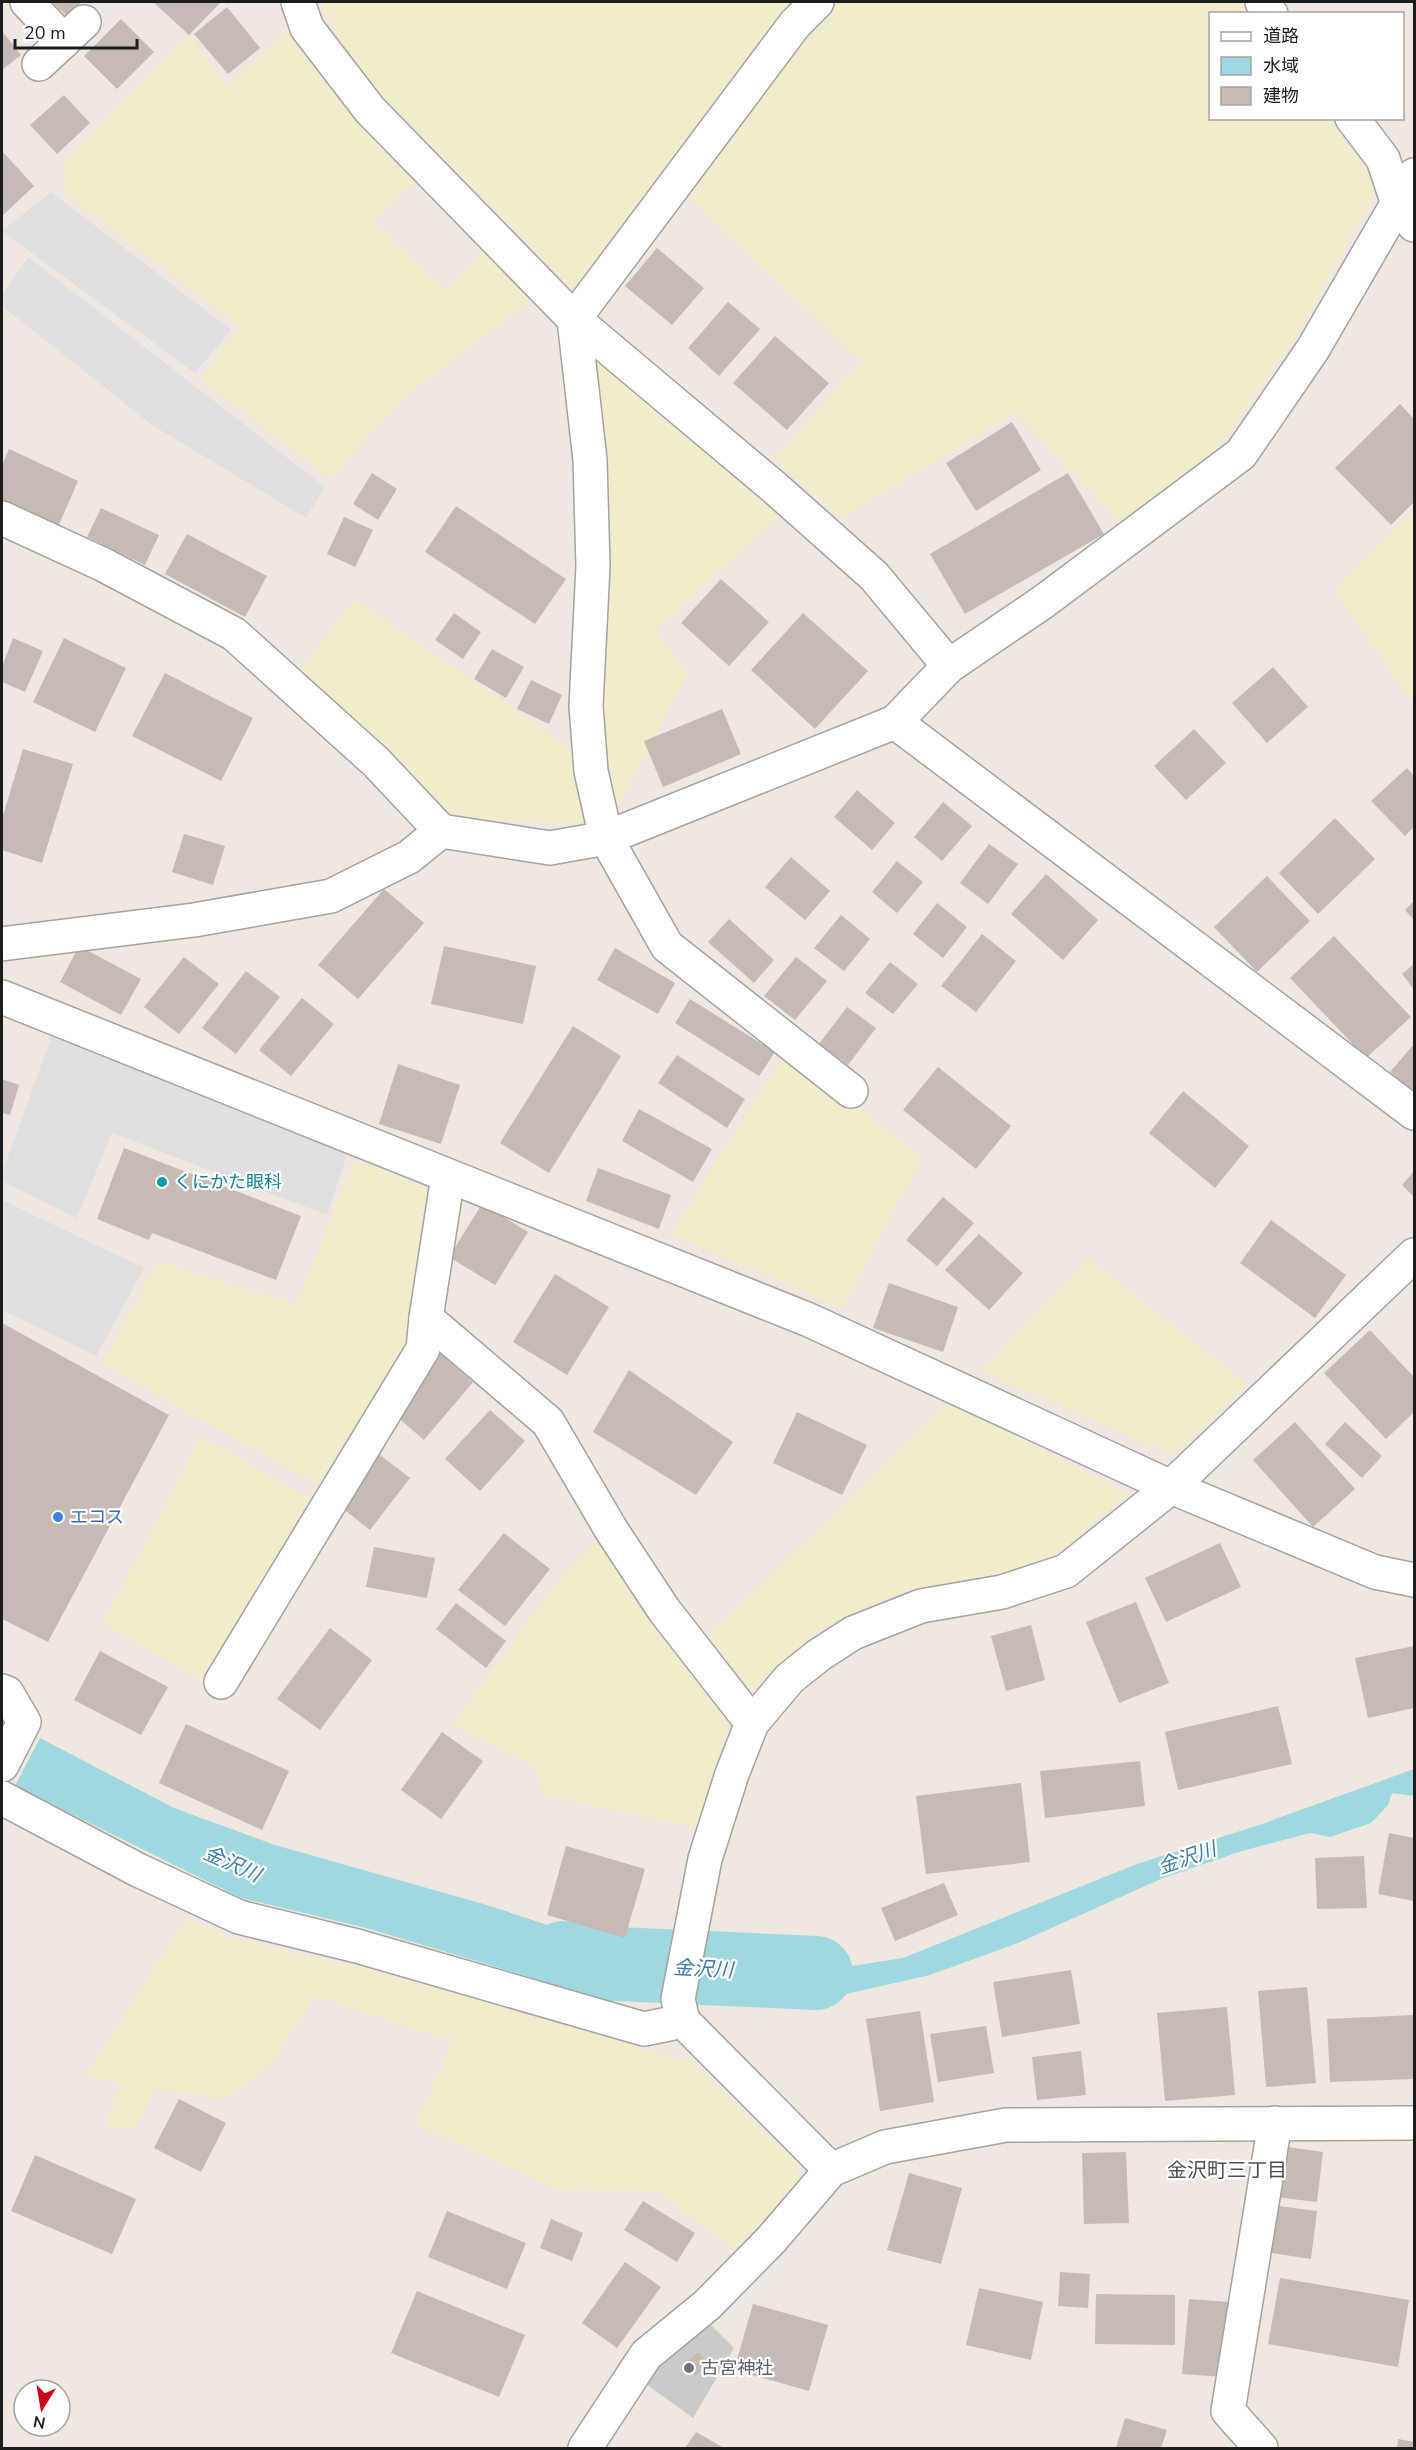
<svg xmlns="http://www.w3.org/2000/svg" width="1416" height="2450" font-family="'Nunito Sans','Noto Sans JP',sans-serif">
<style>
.religious{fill:#cacaca}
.farmland{fill:#efedcb}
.parking{fill:#e0e0e0}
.water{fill:#9fd9df}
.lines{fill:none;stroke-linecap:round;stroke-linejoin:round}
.river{stroke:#9fd9df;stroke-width:74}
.building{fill:#c6bab4}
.minor-casing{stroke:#a3a3a3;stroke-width:36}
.minor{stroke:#fff;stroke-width:33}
.culture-dot{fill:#0f9aa8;stroke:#fff;stroke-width:2}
.shop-dot{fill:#3f7fe0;stroke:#fff;stroke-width:2}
.worship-dot{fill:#6b7280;stroke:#fff;stroke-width:2}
.labels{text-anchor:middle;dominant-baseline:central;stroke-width:4.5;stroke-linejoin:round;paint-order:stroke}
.culture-label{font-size:18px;fill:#0d838f;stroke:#fff;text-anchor:start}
.shop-label{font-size:18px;fill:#366cbe;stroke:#fff;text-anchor:start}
.worship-label{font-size:18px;fill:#5b616d;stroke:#fff;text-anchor:start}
.water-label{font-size:20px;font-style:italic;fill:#3f7ca1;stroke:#fff}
.neighbourhood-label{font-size:20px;fill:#4f4f4f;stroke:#fff}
</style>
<rect width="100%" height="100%" fill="#eee8e1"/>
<polygon class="religious" points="710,2324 734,2348 693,2418 646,2384 666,2352"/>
<g class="farmland">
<polygon points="326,2 808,2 577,294 366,80 321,9"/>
<polygon points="838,2 1243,2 1252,13 1210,14 1210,118 1329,119 1378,185 1304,325 1211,458 1124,526 1015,413 842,518 774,459 861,361 684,193 781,65"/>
<polygon points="292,26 418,179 372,221 446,290 485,250 532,300 408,394 330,479 200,379 240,327 65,193 64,161 189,35 227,86"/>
<polygon points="596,355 780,515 656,630 688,673 611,818 594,707 606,538"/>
<polygon points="1414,510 1414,705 1335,590"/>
<polygon points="355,599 575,752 584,825 440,816 299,672"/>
<polygon points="785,1052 922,1157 843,1309 671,1234"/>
<polygon points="354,1159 433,1191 412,1339 317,1484 102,1364 158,1261 297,1304"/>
<polygon points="1088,1258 1248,1385 1173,1455 981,1371"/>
<polygon points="949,1401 1128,1494 1048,1562 897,1595 822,1629 747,1694 702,1642"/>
<polygon points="201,1436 311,1500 201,1680 103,1623"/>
<polygon points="601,1536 709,1689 729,1724 696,1827 544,1796 535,1767 452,1725 561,1577"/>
<polygon points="186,1918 234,1939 370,1969 690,2062 798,2163 800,2188 735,2251 658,2192 559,2190 416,2125 452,2041 315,1996 272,2063 227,2099 156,2088 135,2130 106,2125 120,2086 86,2074"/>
</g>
<g class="parking">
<polygon points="51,192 231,330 195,373 2,231"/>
<polygon points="28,257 325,487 306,518 152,425 2,306 2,296"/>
<polygon points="54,1030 348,1152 327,1215 112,1133 77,1218 2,1181 2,1173"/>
<polygon points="2,1200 144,1268 96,1356 2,1310"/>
</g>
<g class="water">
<polygon points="40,1738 174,1808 275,1845 487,1905 617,1948 670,1932 661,1990 610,2001 366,1928 241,1898 15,1786"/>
<polygon points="1414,1769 1414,1796 1392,1793 1388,1805 1371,1823 1330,1837 1310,1833 1242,1851 1163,1878 1018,1943 930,1975 846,1994 780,1979 712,1980 719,1942 809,1961 852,1966 903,1958 1137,1864 1262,1824"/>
</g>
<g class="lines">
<polyline class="river" points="563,1958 617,1964 816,1973"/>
</g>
<g class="building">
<polygon points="52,2 82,2 67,16"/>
<polygon points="153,2 221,2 189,35"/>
<polygon points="227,7 260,48 228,74 194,34"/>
<polygon points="121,19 154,52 117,89 84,56"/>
<polygon points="2,31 21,55 2,70"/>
<polygon points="64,95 90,123 57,154 30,125"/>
<polygon points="2,151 34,186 2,216"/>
<polygon points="657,248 704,288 672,325 625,286"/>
<polygon points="728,302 760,329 719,376 688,348"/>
<polygon points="775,336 829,383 787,430 733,383"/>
<polygon points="1400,404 1414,419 1414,502 1391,525 1335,468"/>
<polygon points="1012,422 1041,470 976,511 946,463"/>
<polygon points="9,449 78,481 58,527 2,501 2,465"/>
<polygon points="372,473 397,489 378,520 353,504"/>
<polygon points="1068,473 1104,534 965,614 930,554"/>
<polygon points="456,506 566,579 535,624 425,552"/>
<polygon points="101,508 159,535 145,565 87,537"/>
<polygon points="344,517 373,530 355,567 327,554"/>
<polygon points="187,534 267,576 245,617 165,574"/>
<polygon points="721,579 769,622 729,666 681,623"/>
<polygon points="454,613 481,632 463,659 435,640"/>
<polygon points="803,613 868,671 815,729 751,670"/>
<polygon points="13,638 43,651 25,692 2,682 2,667"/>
<polygon points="64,638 126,668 95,732 33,702"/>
<polygon points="492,649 524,667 506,698 474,679"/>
<polygon points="1273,667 1308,707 1267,743 1232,703"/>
<polygon points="165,673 253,718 221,781 132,736"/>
<polygon points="531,680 562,695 549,724 517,709"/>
<polygon points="722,709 741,754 663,787 644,741"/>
<polygon points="1194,729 1226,763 1186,800 1154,766"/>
<polygon points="23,749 73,764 42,863 2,850 2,819"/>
<polygon points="1407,768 1414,776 1414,827 1405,836 1371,801"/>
<polygon points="857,790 895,823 872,850 834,817"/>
<polygon points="943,802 972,826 942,861 914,837"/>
<polygon points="1335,818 1375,859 1318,914 1279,873"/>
<polygon points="184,834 225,846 213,885 172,872"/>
<polygon points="989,844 1018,864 988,904 960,883"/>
<polygon points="791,857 830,891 805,920 765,887"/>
<polygon points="897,861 923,882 897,913 872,892"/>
<polygon points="1046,874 1098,920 1063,960 1011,914"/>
<polygon points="1267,876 1310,921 1257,972 1214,927"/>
<polygon points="384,889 424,923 358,999 318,965"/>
<polygon points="1414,901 1414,920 1405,910"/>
<polygon points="937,903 967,927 943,958 913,934"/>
<polygon points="841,915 870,939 844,971 814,948"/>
<polygon points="729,919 774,960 754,983 708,942"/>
<polygon points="982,934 1016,961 976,1012 941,986"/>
<polygon points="1334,936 1411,1017 1366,1058 1290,978"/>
<polygon points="79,946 141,979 121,1015 60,982"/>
<polygon points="444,946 536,966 523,1024 431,1004"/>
<polygon points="615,948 675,983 658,1014 597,980"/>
<polygon points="184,957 219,984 179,1034 144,1007"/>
<polygon points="796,957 827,981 795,1020 764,996"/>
<polygon points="890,962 918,984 893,1014 865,993"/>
<polygon points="1414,964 1414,990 1402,974"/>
<polygon points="246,971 280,997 236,1054 202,1028"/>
<polygon points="302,998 334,1024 291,1076 259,1050"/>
<polygon points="690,999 775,1052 759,1076 675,1023"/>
<polygon points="847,1007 876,1028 848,1065 819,1044"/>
<polygon points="573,1026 621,1056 549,1173 500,1143"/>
<polygon points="1414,1044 1414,1093 1390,1072"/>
<polygon points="677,1055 745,1099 727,1128 658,1083"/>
<polygon points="398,1064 460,1085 441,1144 379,1124"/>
<polygon points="938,1067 1011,1126 976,1169 903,1110"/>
<polygon points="2,1079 19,1085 10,1115 2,1113"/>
<polygon points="1183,1091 1249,1146 1215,1188 1149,1133"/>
<polygon points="639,1109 712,1149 693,1182 622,1141"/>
<polygon points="124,1148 301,1216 276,1280 152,1233 149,1240 97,1219"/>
<polygon points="598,1168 671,1195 659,1229 586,1201"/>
<polygon points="1414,1171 1414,1197 1402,1185"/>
<polygon points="943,1197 974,1223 937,1266 906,1240"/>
<polygon points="482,1204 528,1232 495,1285 449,1257"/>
<polygon points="1271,1220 1346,1275 1315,1318 1240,1263"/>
<polygon points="979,1234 1023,1273 989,1310 945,1270"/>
<polygon points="555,1274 609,1307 567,1375 513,1342"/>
<polygon points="889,1283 958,1307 943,1352 873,1328"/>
<polygon points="2,1323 169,1415 48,1642 2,1619"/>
<polygon points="1370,1330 1414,1377 1414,1412 1386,1439 1324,1373"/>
<polygon points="437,1351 473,1382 424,1440 388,1409"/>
<polygon points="629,1370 733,1442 696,1495 593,1432"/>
<polygon points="490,1410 525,1441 480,1491 445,1459"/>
<polygon points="797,1412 867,1445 842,1495 773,1463"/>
<polygon points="1295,1422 1355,1489 1313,1527 1253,1460"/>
<polygon points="1345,1422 1382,1456 1362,1478 1325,1444"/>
<polygon points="376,1452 410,1478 370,1530 336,1503"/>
<polygon points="504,1533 550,1569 505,1626 458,1590"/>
<polygon points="1220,1543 1241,1587 1166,1622 1145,1578"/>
<polygon points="374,1547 435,1558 427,1598 366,1587"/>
<polygon points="1136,1602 1169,1683 1119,1703 1086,1622"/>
<polygon points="456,1603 506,1641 486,1668 436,1629"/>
<polygon points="1031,1625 1045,1680 1006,1691 991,1636"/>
<polygon points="330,1628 372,1660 320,1730 277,1699"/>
<polygon points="1414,1646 1414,1708 1368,1718 1355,1658"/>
<polygon points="100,1651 168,1687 141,1735 74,1700"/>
<polygon points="1278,1706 1292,1764 1178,1790 1165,1732"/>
<polygon points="186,1724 289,1771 262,1830 159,1783"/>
<polygon points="442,1732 483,1761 441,1819 401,1790"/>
<polygon points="1140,1761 1145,1806 1045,1818 1040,1771"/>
<polygon points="1021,1783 1030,1862 926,1874 916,1796"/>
<polygon points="1389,1833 1414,1838 1414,1901 1378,1894"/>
<polygon points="566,1846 645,1869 625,1938 547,1915"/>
<polygon points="1364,1856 1367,1908 1317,1909 1315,1858"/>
<polygon points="944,1883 958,1915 895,1941 881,1908"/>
<polygon points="1071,1970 1080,2024 1002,2037 993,1982"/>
<polygon points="1307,1987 1316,2083 1266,2087 1258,1991"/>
<polygon points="1227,2007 1235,2095 1165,2101 1157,2013"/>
<polygon points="920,2011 934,2102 880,2111 866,2019"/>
<polygon points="1414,2015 1414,2079 1330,2082 1327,2019"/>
<polygon points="986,2026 994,2073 938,2082 930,2034"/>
<polygon points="1081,2051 1086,2095 1037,2100 1032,2057"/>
<polygon points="179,2099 226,2123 201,2172 154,2148"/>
<polygon points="1281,2146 1323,2152 1317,2202 1275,2197"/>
<polygon points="1126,2152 1129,2223 1084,2224 1082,2153"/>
<polygon points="35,2155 136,2199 112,2254 11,2211"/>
<polygon points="909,2173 962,2188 941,2264 887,2250"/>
<polygon points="643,2201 695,2233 677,2262 624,2230"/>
<polygon points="1271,2205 1317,2211 1311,2259 1265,2252"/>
<polygon points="447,2211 526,2243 507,2289 428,2257"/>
<polygon points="551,2219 583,2233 572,2261 540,2248"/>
<polygon points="625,2262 661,2287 617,2348 582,2323"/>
<polygon points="1060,2272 1090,2274 1088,2308 1058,2306"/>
<polygon points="1280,2278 1409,2300 1398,2367 1268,2344"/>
<polygon points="979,2288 1043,2302 1031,2360 966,2345"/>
<polygon points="417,2291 525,2335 499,2397 391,2353"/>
<polygon points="1096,2294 1175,2295 1175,2345 1095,2344"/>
<polygon points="1189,2299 1229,2302 1223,2377 1182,2374"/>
<polygon points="753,2304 828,2325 809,2391 734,2370"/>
<polygon points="698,2352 709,2363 695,2376 684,2365"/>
<polygon points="1125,2418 1167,2430 1161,2448 1116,2448"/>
<polygon points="696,2432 724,2448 685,2448"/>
<polygon points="1398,2439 1414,2442 1414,2448 1397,2448"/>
</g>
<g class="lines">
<g class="minor-casing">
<g id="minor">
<polyline points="27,2 64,41"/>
<polyline points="298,2 307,28 370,110 574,319 775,488 874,576 949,666"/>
<polyline points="817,2 795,24 574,319 590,460 593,566 586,706 591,771 606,838 667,946 851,1091"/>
<polyline points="1262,2 1271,14"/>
<polyline points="39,64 84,22"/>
<polyline points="1352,118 1383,159 1397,201 1414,225"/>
<polyline points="2,518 104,565 234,634 376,762 441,831"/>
<polyline points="895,722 1414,1113"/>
<polyline points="2,944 194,920 331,896 409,857 441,831 550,848 606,838 895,722 949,666 1043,602 1241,454 1313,349 1414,175"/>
<polyline points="2,997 809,1320 1171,1487 1375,1572 1414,1580"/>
<polyline points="448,1176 426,1318 548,1422 612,1531 664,1610 752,1723"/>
<polyline points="221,1682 423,1349 426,1318"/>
<polyline points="2,1691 7,1693 24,1722 2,1765"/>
<polyline points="2,1798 138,1870 239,1917 357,1946 644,2029 683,2021 678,1999 705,1859 732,1774 752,1723 790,1678 819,1655 853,1633 921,1606 1002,1592 1066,1571 1171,1487 1414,1255"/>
<polyline points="683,2021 831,2170"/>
<polyline points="585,2448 646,2355 707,2305 771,2240 831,2170 885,2147 1006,2125 1414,2123"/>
<polyline points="1261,2448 1228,2411 1275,2123"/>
</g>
</g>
<use href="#minor" class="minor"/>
</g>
<circle class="culture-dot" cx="162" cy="1182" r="6"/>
<circle class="shop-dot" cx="58" cy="1517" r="6"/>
<circle class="worship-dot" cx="689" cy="2368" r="6"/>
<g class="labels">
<g class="culture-label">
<text x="174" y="1182">くにかた眼科</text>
</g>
<g class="shop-label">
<text x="70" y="1517">エコス</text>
</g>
<g class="worship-label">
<text x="701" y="2368">古宮神社</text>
</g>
<g class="water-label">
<text transform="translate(1187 1858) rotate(-19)">金沢川</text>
<text transform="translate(232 1864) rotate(24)">金沢川</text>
<text transform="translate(703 1969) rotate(3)">金沢川</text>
</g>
<g class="neighbourhood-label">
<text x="1227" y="2170">金沢町三丁目</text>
</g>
</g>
<rect width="1416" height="2450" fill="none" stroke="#1c1c1c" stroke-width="6"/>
<rect x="1209" y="12" width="195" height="108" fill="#ffffff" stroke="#a4a4a4" stroke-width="1.5"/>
<rect x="1221" y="32" width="30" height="9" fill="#ffffff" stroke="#a4a4a4" stroke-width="1.5"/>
<text x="1263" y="42" font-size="18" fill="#1c1c1c">道路</text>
<rect x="1221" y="57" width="30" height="18" fill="#9fd9df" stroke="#a4a4a4" stroke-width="1.5"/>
<text x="1263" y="72" font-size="18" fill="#1c1c1c">水域</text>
<rect x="1221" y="87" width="30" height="18" fill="#c6bab4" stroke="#a4a4a4" stroke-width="1.5"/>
<text x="1263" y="102" font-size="18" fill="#1c1c1c">建物</text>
<g transform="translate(42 2408) rotate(191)"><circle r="28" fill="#ffffff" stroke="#a4a4a4" stroke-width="1.5"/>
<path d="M0-4.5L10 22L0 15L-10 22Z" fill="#c9001a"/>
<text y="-9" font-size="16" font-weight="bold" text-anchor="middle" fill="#1c1c1c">N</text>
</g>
<path d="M15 39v9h122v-9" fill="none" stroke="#1c1c1c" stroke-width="3"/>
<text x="24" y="39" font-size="18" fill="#1c1c1c" stroke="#ffffff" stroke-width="4.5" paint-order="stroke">20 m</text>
</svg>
